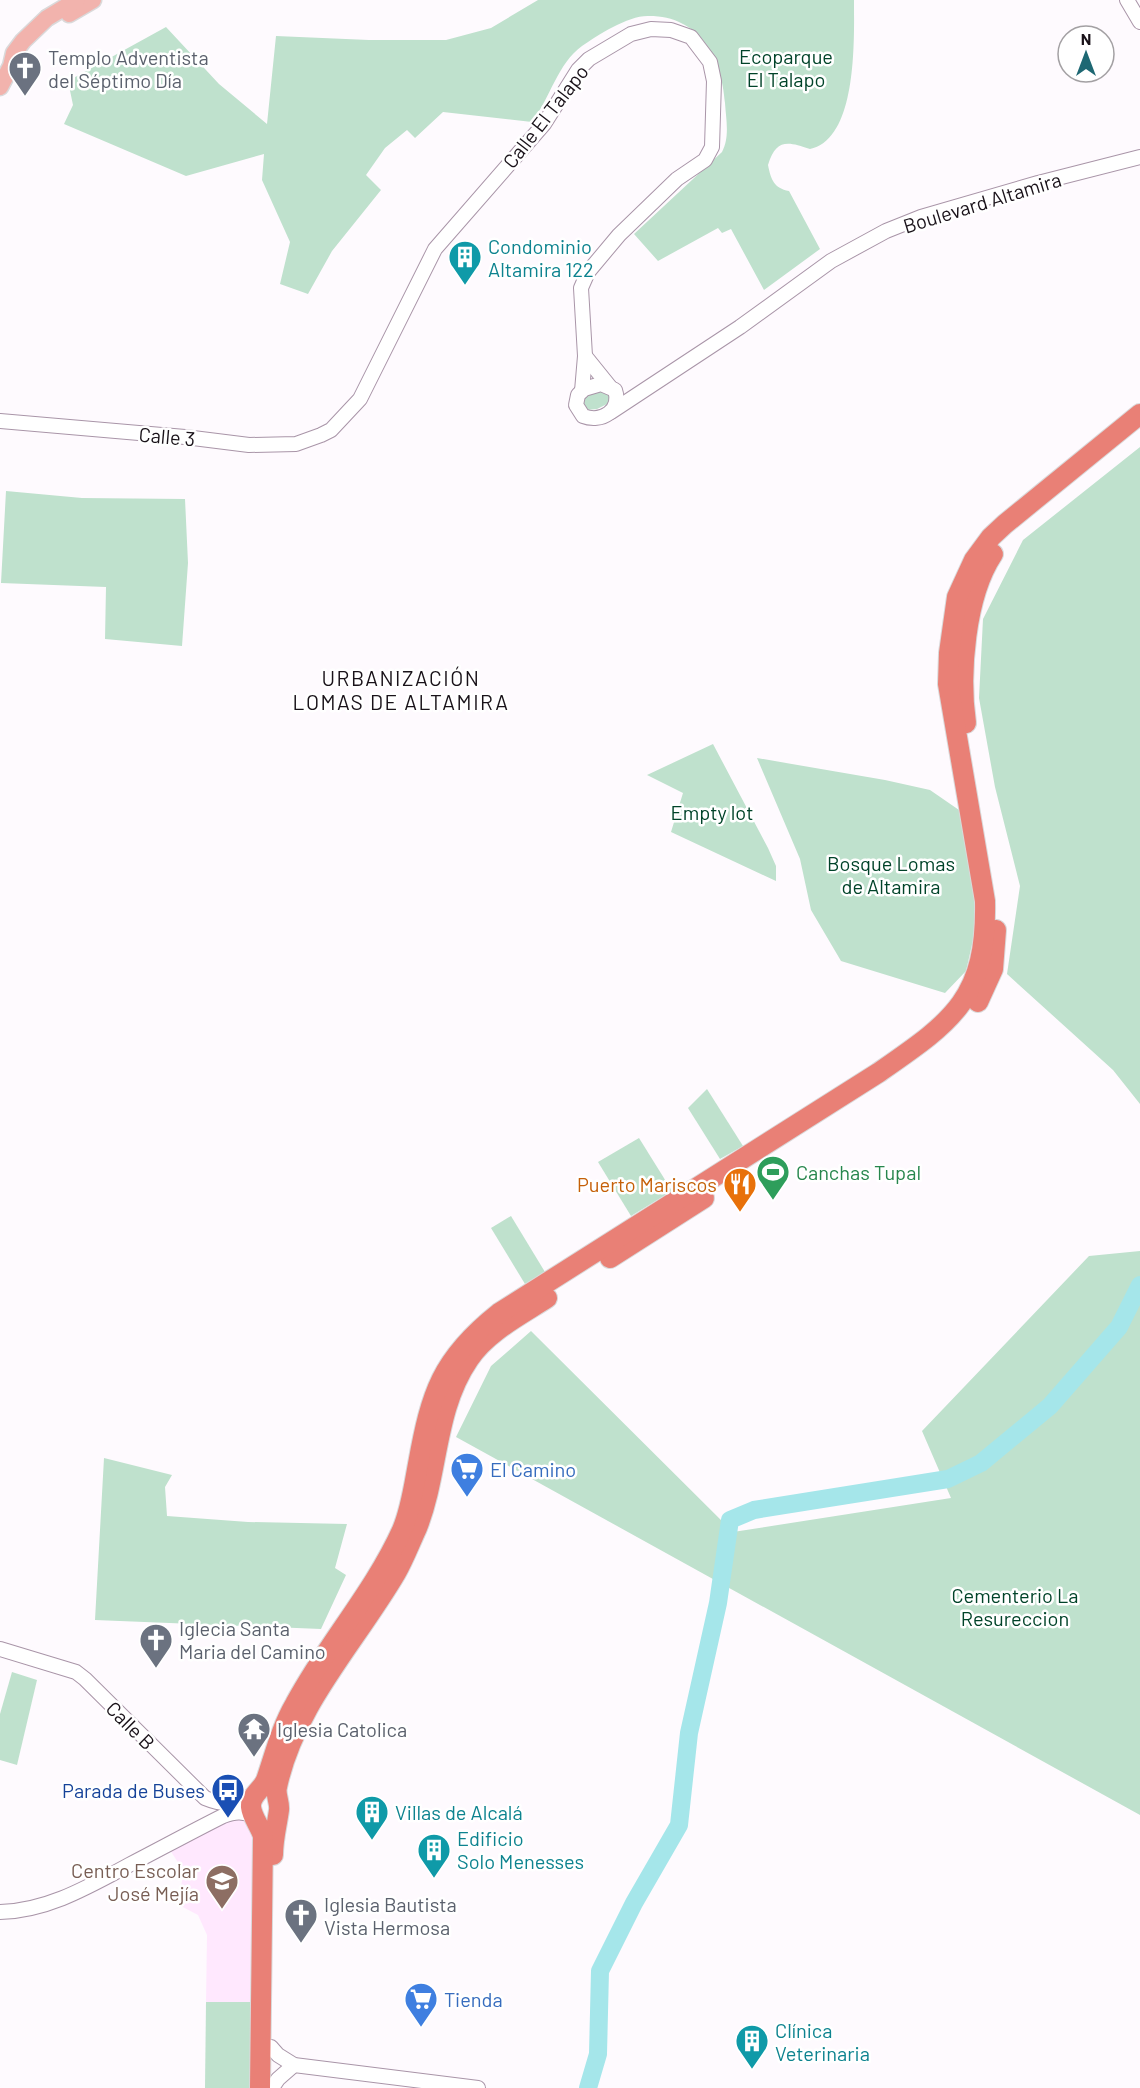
<svg xmlns="http://www.w3.org/2000/svg" width="1140" height="2088" font-family="Barlow,sans-serif">
<style>
.built{fill:#ffe8fe}
.green{fill:#bfe1cd}
.lines{fill:none;stroke-linecap:round;stroke-linejoin:round}
.river{stroke:#a5e6ea;stroke-width:18}
.minor-casing{stroke:#a995a8;stroke-width:16}
.major-casing{stroke:#dad9da;stroke-width:19}
.highway-casing{stroke:#dad9da;stroke-width:22}
.minor{stroke:#fff;stroke-width:14}
.major{stroke:#f2b3ad;stroke-width:16}
.highway{stroke:#e98076;stroke-width:20}
.labels{text-anchor:middle;dominant-baseline:central;stroke-width:5;stroke-linejoin:round;paint-order:stroke}
.park-label{font-size:20px;fill:#004329;stroke:#fff}
.worship-label{font-size:20px;fill:#5b616d;stroke:#fff;text-anchor:start}
.street-label{font-size:20px;fill:#191219;stroke:#fff}
.culture-label{font-size:20px;fill:#0d838f;stroke:#fff;text-anchor:start}
.leisure-label{font-size:20px;fill:#27864d;stroke:#fff;text-anchor:start}
.food-label{font-size:20px;fill:#c56008;stroke:#fff;text-anchor:end}
.shop-label{font-size:20px;fill:#366cbe;stroke:#fff;text-anchor:start}
.transit-label{font-size:20px;fill:#164399;stroke:#fff;text-anchor:end}
.education-label{font-size:20px;fill:#785e54;stroke:#fff;text-anchor:end}
.neighbourhood-label{font-size:21px;letter-spacing:1.5px;fill:#191219;stroke:#fff}
</style>
<rect width="100%" height="100%" fill="#fefafe"/>
<polygon class="built" points="239,1817 249,1817 258,1831 255,2002 206,2002 207,1935 198,1915 177,1904 184,1872 170,1850 223,1823"/>
<g class="green">
<path d="M538 0H854C854 38 858 139 810 149 787 141 776 139 768 165 771 180 774 188 789 191L820 249 764 290 731 229 722 233 718 228 658 261 634 234 722 152C730 137 726 119 725 103 722 57 699 16 649 16 629 15 598 35 582 46 558 63 550 98 532 122L443 112 415 138 407 130 385 148 366 175 381 190 332 251 308 294 280 284 290 242 262 180 264 154 186 176 64 124 73 105 68 81 166 27 219 84 267 124 276 36 369 40H446L491 28Z"/>
<polygon points="605,389 611,394 611,402 597,409 586,410 582,406 585,395"/>
<polygon points="1140,447 1140,1104 1113,1070 1007,974 1020,886 995,787 979,698 983,619 1023,540"/>
<polygon points="6,491 82,498 185,499 188,563 182,646 105,639 106,587 1,583"/>
<polygon points="713,744 768,848 776,866 776,881 671,832 683,793 647,775"/>
<polygon points="757,758 885,780 930,790 959,810 975,855 976,927 966,971 945,993 841,961 811,910 800,859"/>
<polygon points="707,1089 743,1146 720,1159 688,1108"/>
<polygon points="639,1138 672,1191 631,1216 598,1162"/>
<polygon points="511,1216 545,1272 525,1284 491,1228"/>
<polygon points="1140,1251 1140,1815 456,1437 491,1366 531,1331 733,1532 951,1498 922,1431 1089,1256"/>
<polygon points="104,1458 172,1475 165,1487 167,1516 248,1522 347,1524 335,1568 346,1575 321,1629 95,1620"/>
<polygon points="12,1672 37,1680 17,1765 0,1760 0,1714"/>
<polygon points="206,2002 255,2002 255,2088 205,2088"/>
</g>
<g class="lines">
<polyline class="river" points="588,2088 598,2054 600,1971 634,1903 679,1825 689,1733 718,1603 730,1520 754,1510 948,1479 981,1463 1050,1406 1119,1327 1140,1285"/>
<g class="minor-casing">
<g id="minor">
<polyline points="1127,0 1140,22"/>
<polyline points="585,356 610,387"/>
<path d="M601 384 615 390C622 411 601 423 583 416L576 405 578 395 584 389Z"/>
<polyline points="611,412 740,327 831,261 886,231 921,217 1038,183 1140,157"/>
<polyline points="0,421 185,437 249,445 296,444 321,435 331,430 360,399 435,249 544,124 578,70 589,59 631,34 651,29 671,30 691,37 710,62 714,81 712,147 705,160 677,179 619,235 588,272 581,288 585,356 582,391"/>
<path d="M0 1649 76 1672 85 1679 205 1798C227 1807 233 1803 254 1795"/>
<path d="M0 1912C47 1911 88 1887 129 1865 160 1849 191 1832 223 1816 235 1812 242 1811 254 1816"/>
<polyline points="271,2047 278,2055 294,2065 478,2088"/>
<polyline points="272,2088 278,2079 294,2065"/>
</g>
</g>
<g class="major-casing">
<g id="major">
<polyline points="69,14 93,0"/>
<polyline points="0,87 11,66 14,53 23,41 47,18 77,0"/>
</g>
</g>
<g class="highway-casing">
<g id="highway">
<path d="M966 723C959 674 965 596 993 554"/>
<polyline points="978,1002 993,969 996,930"/>
<polyline points="610,1258 704,1198"/>
<path d="M273 1855C273 1839 277 1825 279 1810 280 1802 275 1795 277 1787 294 1706 355 1643 396 1573 404 1559 410 1543 417 1528 439 1473 434 1410 469 1359 487 1332 521 1315 547 1298"/>
<path d="M260 2088 263 1836C260 1826 252 1817 251 1807 250 1795 262 1790 266 1780 275 1754 281 1728 295 1704 327 1644 374 1592 402 1530 411 1509 414 1485 418 1464 431 1393 441 1359 499 1313L878 1073C953 1021 987 999 985 901L948 684 949 653 957 597 974 560 991 537 1005 524 1140 414"/>
</g>
</g>
<use href="#minor" class="minor"/>
<use href="#major" class="major"/>
<use href="#highway" class="highway"/>
</g>
<defs>
<g id="church-pin" transform="scale(1.725)"><path d="M0 17L-7.5 6A9.5 9.5 0 1 1 7.5 6Z" fill="#6b7280" stroke="#fff"/><path d="M-1.2-6h2.4v3.5h3.3v2.4h-3.3V6h-2.4V-.1h-3.3v-2.4h3.3Z" fill="#fff"/></g>
<g id="building-pin" transform="scale(1.725)"><path d="M0 17L-7.5 6A9.5 9.5 0 1 1 7.5 6Z" fill="#0f9aa8" stroke="#fff"/><path d="M-4-6H4V6H1V3H-1V6H-4ZM-2.5-4.3h1.7v1.8h-1.7ZM.8-4.3h1.7v1.8H.8ZM-2.5-1h1.7V.8h-1.7ZM.8-1h1.7V.8H.8Z" fill="#fff"/></g>
<g id="stadium-pin" transform="scale(1.725)"><path d="M0 17L-7.5 6A9.5 9.5 0 1 1 7.5 6Z" fill="#2e9e5b" stroke="#fff"/><path d="M0-5a6.5 5 0 1 0 0 10a6.5 5 0 1 0 0-10ZM-3.5-1.8h7v3.6h-7Z" fill="#fff"/></g>
<g id="restaurant-pin" transform="scale(1.725)"><path d="M0 17L-7.5 6A9.5 9.5 0 1 1 7.5 6Z" fill="#e8710a" stroke="#fff"/><path d="M-5-6h1v4h1v-4h1v4h1v-4h1v5L-1.5 .5V6h-2V.5L-5-1ZM5-6V6H3V1.5H1.5Q1.5-4 5-6Z" fill="#fff"/></g>
<g id="supermarket-pin" transform="scale(1.725)"><path d="M0 17L-7.5 6A9.5 9.5 0 1 1 7.5 6Z" fill="#3f7fe0" stroke="#fff"/><path d="M-6-5.5h2.5l.6 2H6L4.5 2H-2.5L-4.4-4H-6ZM-1.5 3.2a1.3 1.3 0 1 0 .1 0ZM3 3.2a1.3 1.3 0 1 0 .1 0Z" fill="#fff"/></g>
<g id="temple-pin" transform="scale(1.725)"><path d="M0 17L-7.5 6A9.5 9.5 0 1 1 7.5 6Z" fill="#6b7280" stroke="#fff"/><path d="M0-6L5-2H3V0L6.5 2.5H4V6H1.5V3h-3V6H-4V2.5H-6.5L-3 0V-2H-5Z" fill="#fff"/></g>
<g id="bus-pin" transform="scale(1.725)"><path d="M0 17L-7.5 6A9.5 9.5 0 1 1 7.5 6Z" fill="#1a4fb4" stroke="#fff"/><path d="M-5-6H5V4H4V6H2V4H-2V6H-4V4H-5ZM-3.5-4V0h7V-4ZM-3.5 1.2v1.5H-2V1.2ZM2 1.2v1.5H3.5V1.2Z" fill="#fff"/></g>
<g id="school-pin" transform="scale(1.725)"><path d="M0 17L-7.5 6A9.5 9.5 0 1 1 7.5 6Z" fill="#8d6e63" stroke="#fff"/><path d="M0-5L7-2L0 1L-7-2ZM-4 1L0 2.5L4 1V4Q0 6-4 4Z" fill="#fff"/></g>
</defs>
<g fill-rule="evenodd">
<use href="#church-pin" x="25" y="68"/>
<use href="#building-pin" x="465" y="257"/>
<use href="#stadium-pin" x="773" y="1172"/>
<use href="#restaurant-pin" x="740" y="1184"/>
<use href="#supermarket-pin" x="467" y="1469"/>
<use href="#church-pin" x="156" y="1640"/>
<use href="#temple-pin" x="254" y="1729"/>
<use href="#bus-pin" x="228" y="1790"/>
<use href="#building-pin" x="372" y="1812"/>
<use href="#building-pin" x="434" y="1850"/>
<use href="#school-pin" x="222" y="1881"/>
<use href="#church-pin" x="301" y="1915"/>
<use href="#supermarket-pin" x="421" y="1999"/>
<use href="#building-pin" x="752" y="2041"/>
</g>
<g class="labels">
<g class="park-label">
<text x="786" y="56">Ecoparque<tspan x="786" dy="23">El Talapo</tspan></text>
<text x="712" y="812">Empty lot</text>
<text x="891" y="863">Bosque Lomas<tspan x="891" dy="23">de Altamira</tspan></text>
<text x="1015" y="1595">Cementerio La<tspan x="1015" dy="23">Resureccion</tspan></text>
</g>
<g class="worship-label">
<text x="48" y="57">Templo Adventista<tspan x="48" dy="23">del Séptimo Día</tspan></text>
<text x="179" y="1628">Iglecia Santa<tspan x="179" dy="23">Maria del Camino</tspan></text>
<text x="277" y="1729">Iglesia Catolica</text>
<text x="324" y="1904">Iglesia Bautista<tspan x="324" dy="23">Vista Hermosa</tspan></text>
</g>
<g class="street-label">
<text transform="translate(545 116) rotate(-52)">Calle El Talapo</text>
<text transform="translate(982 202) rotate(-17)">Boulevard Altamira</text>
<text transform="translate(167 436) rotate(5)">Calle 3</text>
<text transform="translate(131 1725) rotate(45)">Calle B</text>
</g>
<g class="culture-label">
<text x="488" y="246">Condominio<tspan x="488" dy="23">Altamira 122</tspan></text>
<text x="395" y="1812">Villas de Alcalá</text>
<text x="457" y="1838">Edificio<tspan x="457" dy="23">Solo Menesses</tspan></text>
<text x="775" y="2030">Clínica<tspan x="775" dy="23">Veterinaria</tspan></text>
</g>
<g class="leisure-label">
<text x="796" y="1172">Canchas Tupal</text>
</g>
<g class="food-label">
<text x="717" y="1184">Puerto Mariscos</text>
</g>
<g class="shop-label">
<text x="490" y="1469">El Camino</text>
<text x="444" y="1999">Tienda</text>
</g>
<g class="transit-label">
<text x="205" y="1790">Parada de Buses</text>
</g>
<g class="education-label">
<text x="199" y="1870">Centro Escolar<tspan x="199" dy="23">José Mejía</tspan></text>
</g>
<g class="neighbourhood-label">
<text x="401" y="677">URBANIZACIÓN<tspan x="401" dy="24">LOMAS DE ALTAMIRA</tspan></text>
</g>
</g>
<g transform="translate(1086 54)"><circle r="28" fill="#ffffff" stroke="#a3a0a3" stroke-width="1.5"/>
<path d="M0-4.5L10 22L0 15L-10 22Z" fill="#1e6873"/>
<text y="-9" font-size="16" font-weight="bold" text-anchor="middle" fill="#191219">N</text>
</g>
</svg>
